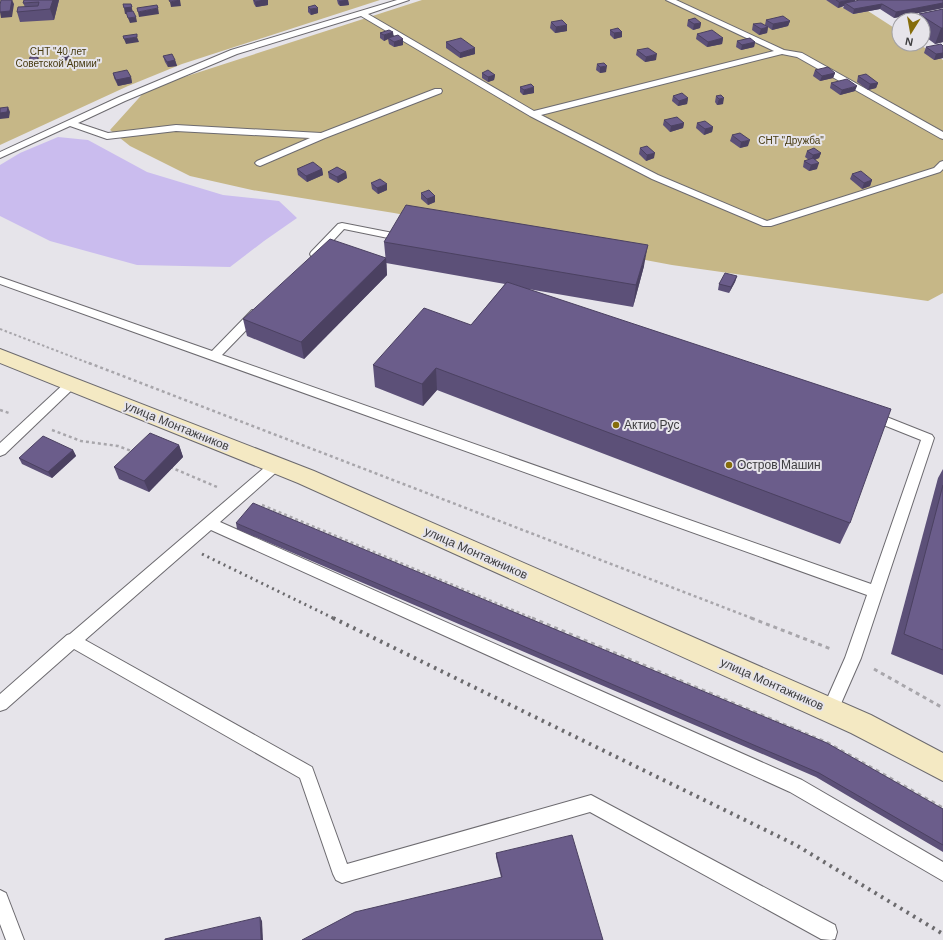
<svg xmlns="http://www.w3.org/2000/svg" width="943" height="940" font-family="Arial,sans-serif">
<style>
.green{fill:#c6b787}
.water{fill:#cabcee}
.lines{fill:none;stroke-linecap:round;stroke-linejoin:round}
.lane-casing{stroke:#6c6a6f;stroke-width:2}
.secondary-casing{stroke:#6c6a6f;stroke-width:2}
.path-far2{stroke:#a8a6ab;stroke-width:2;stroke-dasharray:2.5 2.5;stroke-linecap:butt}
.path-far1{stroke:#a8a6ab;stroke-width:2.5;stroke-dasharray:3 3;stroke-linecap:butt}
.path{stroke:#a8a6ab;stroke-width:3;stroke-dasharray:4 4;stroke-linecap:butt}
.lane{fill:#fff;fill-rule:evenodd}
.secondary{fill:#f4e9c3;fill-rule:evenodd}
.rail-far1{stroke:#6b6a6d;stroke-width:3;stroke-dasharray:2 4;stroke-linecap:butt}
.rail{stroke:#6b6a6d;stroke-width:4;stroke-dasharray:2.5 5;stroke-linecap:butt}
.wall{fill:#5c5078}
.shaded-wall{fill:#4b4161}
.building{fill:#6b5d8b;stroke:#4b4161}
.poi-dot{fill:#866d0b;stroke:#e6e4ea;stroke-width:1.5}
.labels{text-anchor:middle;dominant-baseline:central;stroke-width:4;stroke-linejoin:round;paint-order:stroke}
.far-park-label{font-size:10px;fill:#463a10;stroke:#e6e4ea}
.poi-label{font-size:12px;fill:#3c3c3e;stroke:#e6e4ea;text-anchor:start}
.street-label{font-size:12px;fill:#3c3c3e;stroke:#e6e4ea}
</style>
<rect width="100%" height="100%" fill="#e6e4ea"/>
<g class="green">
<polygon points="0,0 380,0 182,64 128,86 0,145"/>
<polygon points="422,0 826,0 842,7 853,14 868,11 899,31 899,44 919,44 943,60 943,293 928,301 672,265 394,213 252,190 190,176 130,146 110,130 147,89"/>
</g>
<polygon class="water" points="58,137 88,140 147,172 223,195 279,201 297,218 264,241 230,267 137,265 50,241 0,216 0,165 20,153"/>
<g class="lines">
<g class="lane-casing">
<g id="lane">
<polygon points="397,0 409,0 368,14 534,111 774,51 666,0 676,0 784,50 802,53 943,132 943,139 940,138 797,57 782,54 541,115 658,175 767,221 934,168 940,162 943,161 943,169 940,172 771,226 763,226 652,179 530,116 361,16 237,54 125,101 78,123 108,133 176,125 321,133 435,89 441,89 442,91 441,93 325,138 260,166 257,165 255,163 257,161 310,138 176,131 107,139 70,126 0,158 0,152 119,97 231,50"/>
<polygon points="342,223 393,233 398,236 393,239 344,229 319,256 311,256 310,254 311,252 338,224"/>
<polygon points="0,277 212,351 252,310 260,310 262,313 260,316 222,355 871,584 921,440 866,418 864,415 866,412 870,411 874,412 932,435 934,438 861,658 836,715 830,717 824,715 822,710 845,658 867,595 0,284"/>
<polygon points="71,380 75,381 77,384 75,387 5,454 0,456 0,443 67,381"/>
<polygon points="276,460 281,462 282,465 281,468 220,522 802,780 943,862 943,881 790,792 211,530 85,640 312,767 347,864 591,795 835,925 837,932 835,939 831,940 821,939 590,812 342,883 336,880 333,874 300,778 74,649 6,709 0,711 0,694 67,635 70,634 271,462"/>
<polygon points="0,890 6,893 24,940 6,940 0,924"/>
</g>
</g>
<g class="secondary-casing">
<polygon id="secondary" points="0,349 314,471 871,715 943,753 943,781 851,733 298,483 0,363"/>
</g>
<polyline class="path-far2" points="0,329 91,364"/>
<g class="path-far1">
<polyline points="89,363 754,619"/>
<polyline points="0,410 9,413"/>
<polyline points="52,430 81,441 118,446 134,452"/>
<polyline points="170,467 217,487"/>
<polyline points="262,505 534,619"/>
</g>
<g class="path">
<polyline points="532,618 828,743 943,808"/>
<polyline points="751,618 831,649"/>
<polyline points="874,669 943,708"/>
</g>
<use href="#lane" class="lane"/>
<use href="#secondary" class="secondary"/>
<polyline class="rail-far1" points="202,554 335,619"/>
<polyline class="rail" points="333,618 796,845 943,934"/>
</g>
<g class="wall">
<polygon points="59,0 54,20 20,22 17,12 25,7 23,3"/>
<polygon points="253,0 268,0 268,5 256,7 254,4"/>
<polygon points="337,0 348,0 349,5 340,6 338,4"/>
<polygon points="826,0 855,0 855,1 943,0 943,8 894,18 880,9 853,14 843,8 844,6 838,8"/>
<polygon points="308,7 318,13 311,15 308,12"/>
<polygon points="943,9 943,42 935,44 923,35 923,20 916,20 919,14"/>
<polygon points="688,20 701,23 700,28 693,30 687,26"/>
<polygon points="766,20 790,21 788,26 772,30 765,25"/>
<polygon points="551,22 567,31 555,33 550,28"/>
<polygon points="753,24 768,27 767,33 759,35 752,30"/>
<polygon points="610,30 622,32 622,37 614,39 610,35"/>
<polygon points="380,33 394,37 403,45 394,47 389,44 388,39 384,41 380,38"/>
<polygon points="697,34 723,38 722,44 707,47 696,39"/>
<polygon points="737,41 755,42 754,47 741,50 736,47"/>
<polygon points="446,42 475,54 460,58 446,48"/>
<polygon points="943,46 943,58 934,60 924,53 926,47"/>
<polygon points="637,50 656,60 645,62 636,55"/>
<polygon points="163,56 175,60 177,66 168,67 165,62"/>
<polygon points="597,64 606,72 600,73 596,70"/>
<polygon points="815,70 835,73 833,78 820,81 813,76"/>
<polygon points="113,73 131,77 132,83 118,86 114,78"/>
<polygon points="482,73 495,75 494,80 488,82 482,78"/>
<polygon points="858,76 878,83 876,88 868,90 857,82"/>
<polygon points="831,83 855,91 840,95 830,88"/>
<polygon points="520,87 534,93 523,95 520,92"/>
<polygon points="673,96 688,98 687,104 678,106 672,101"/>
<polygon points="716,96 723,104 717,105 715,102"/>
<polygon points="664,120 684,123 683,128 670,132 663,125"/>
<polygon points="697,123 713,127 712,132 704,135 696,128"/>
<polygon points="732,135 748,146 740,148 730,141"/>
<polygon points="640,148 654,158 646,161 639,154"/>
<polygon points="807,151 821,153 819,158 815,160 817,169 809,171 803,167 804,161 809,160 805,157"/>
<polygon points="297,169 322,169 323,175 307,182 298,175"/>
<polygon points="328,172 346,172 347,178 338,183 329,178"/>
<polygon points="852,174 872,180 870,186 862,189 850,179"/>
<polygon points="371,183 387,190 378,194 372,189"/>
<polygon points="421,193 435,196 435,202 428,205 421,199"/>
<polygon points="384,242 644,266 633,307 528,289 850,523 840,544 437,390 423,406 375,387 373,365 471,325 505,284 386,263"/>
<polygon points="386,258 387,275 304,359 247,336 243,319"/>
<polygon points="737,276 735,282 729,293 718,290 719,284"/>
<polygon points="179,445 183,457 149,492 119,479 114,467"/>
<polygon points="73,450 76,456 52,478 22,464 19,458"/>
<polygon points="943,469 943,675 891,654 938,478"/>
<polygon points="236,523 943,809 943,852 816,777 237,529"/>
<polygon points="496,853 603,940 501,877 496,857"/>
</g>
<g class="shaded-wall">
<polygon points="12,0 14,4 12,17 1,18 0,12"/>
<polygon points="53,0 59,0 54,20 50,9"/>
<polygon points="180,0 181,6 171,7 170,2"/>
<polygon points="264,0 268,0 268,5 256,7 255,2"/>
<polygon points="345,0 348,0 349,5 340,6 339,1"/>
<polygon points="851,0 855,0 854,5 845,3 844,6 838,8 839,2"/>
<polygon points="943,3 943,8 894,18 896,12"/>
<polygon points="131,4 133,13 125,14 124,8"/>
<polygon points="882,4 880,9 853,14 854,9"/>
<polygon points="158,8 159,14 139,17 138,12"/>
<polygon points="318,8 318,13 311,15 310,9"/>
<polygon points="136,17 137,22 130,23 128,18"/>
<polygon points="790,21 788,26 772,30 773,24"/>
<polygon points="701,23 700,28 693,30 694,24"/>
<polygon points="567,25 567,31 555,33 556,27"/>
<polygon points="768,27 767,33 759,35 761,29"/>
<polygon points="941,28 943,28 943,42 935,44"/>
<polygon points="393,32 394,38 388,38 388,39 384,41 384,35"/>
<polygon points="622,32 622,37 614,39 614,33"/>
<polygon points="137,37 139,42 126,44 124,39"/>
<polygon points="723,38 722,44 707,47 708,42"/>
<polygon points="403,39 403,45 394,47 394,42"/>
<polygon points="755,42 754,47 741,50 742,45"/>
<polygon points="475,48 475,54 460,58 460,53"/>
<polygon points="69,50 70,55 70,60 62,61 60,56"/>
<polygon points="943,53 943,58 934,60 936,54"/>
<polygon points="657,54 656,60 645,62 646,57"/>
<polygon points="38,57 40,62 39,67 31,68 29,62"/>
<polygon points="175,60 177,66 168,67 167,62"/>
<polygon points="607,66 606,72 600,73 600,67"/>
<polygon points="835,73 833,78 820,81 822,76"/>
<polygon points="495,75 494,80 488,82 488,77"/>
<polygon points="131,77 132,83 118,86 116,80"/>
<polygon points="878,83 876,88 868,90 870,84"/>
<polygon points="857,86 855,91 840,95 842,90"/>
<polygon points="534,87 534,93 523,95 524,90"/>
<polygon points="688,98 687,104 678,106 679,101"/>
<polygon points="724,98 723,104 717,105 719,99"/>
<polygon points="8,107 10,112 9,118 0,119 0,113"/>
<polygon points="684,123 683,128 670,132 671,126"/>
<polygon points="713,127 712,132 704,135 705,129"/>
<polygon points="750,140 748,146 740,148 741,142"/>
<polygon points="655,153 654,158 646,161 647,155"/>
<polygon points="821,153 819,158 811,161 813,155"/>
<polygon points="819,163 817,169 809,171 811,165"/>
<polygon points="322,169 323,175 307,182 306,176"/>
<polygon points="346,172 347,178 338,183 337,177"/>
<polygon points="872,180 870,186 862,189 864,183"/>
<polygon points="387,184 387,190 378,194 377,188"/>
<polygon points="435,196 435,202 428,205 427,199"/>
<polygon points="648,245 644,266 633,307 636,285"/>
<polygon points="386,258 387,275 304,359 301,342"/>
<polygon points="737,276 735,282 729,293 731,287"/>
<polygon points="436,368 437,390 423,406 422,384"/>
<polygon points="179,445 183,457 149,492 144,481"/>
<polygon points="73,450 76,456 52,478 48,472"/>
<polygon points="260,917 262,921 263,940 261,940"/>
</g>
<g class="building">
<polygon points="1,0 12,0 10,11 0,12 0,5"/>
<polygon points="24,0 53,0 50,9 17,12 18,7 38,6 39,2 23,3"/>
<polygon points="169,0 180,0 170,2"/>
<polygon points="254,0 264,0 255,2"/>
<polygon points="836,0 851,0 839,2"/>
<polygon points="860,0 943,0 943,3 896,12 882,4 854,9 845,3"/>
<polygon points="123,4 131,4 132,7 124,8"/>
<polygon points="157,5 158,8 138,12 137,8"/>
<polygon points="315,5 318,8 310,9 308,7"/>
<polygon points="943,9 943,28 941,28 919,14"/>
<polygon points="133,11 136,17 128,18 126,12"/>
<polygon points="783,16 790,21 773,24 766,20"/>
<polygon points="695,18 701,23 694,24 688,20"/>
<polygon points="562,20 567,25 556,27 551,22"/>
<polygon points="761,23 768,27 761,29 753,24"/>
<polygon points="618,28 622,32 614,33 610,30"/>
<polygon points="389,30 393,32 384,35 380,33"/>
<polygon points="712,30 723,38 708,42 697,34"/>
<polygon points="137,34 137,37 124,39 123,36"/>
<polygon points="398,35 403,39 394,42 388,38"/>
<polygon points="461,38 475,48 460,53 446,42"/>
<polygon points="750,38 755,42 742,45 737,41"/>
<polygon points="941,44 943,46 943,53 936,54 926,47"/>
<polygon points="648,48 657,54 646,57 637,50"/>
<polygon points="60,50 69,50 68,55 60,56"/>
<polygon points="172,54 175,60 167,62 163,56"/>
<polygon points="30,57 38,57 37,62 29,62"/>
<polygon points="604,63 607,66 600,67 597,64"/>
<polygon points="828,67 835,73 822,76 815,70"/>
<polygon points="127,70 131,77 116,80 113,73"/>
<polygon points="488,70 495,75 488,77 482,73"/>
<polygon points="866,74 878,83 870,84 858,76"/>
<polygon points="847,79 857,86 842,90 831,83"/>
<polygon points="531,84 534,87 524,90 520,87"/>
<polygon points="682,93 688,98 679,101 673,96"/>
<polygon points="721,95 724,98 719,99 716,96"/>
<polygon points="8,107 7,112 0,113 0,108"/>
<polygon points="677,117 684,123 671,126 664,120"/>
<polygon points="705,121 713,127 705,129 697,123"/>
<polygon points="740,133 750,140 741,142 732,135"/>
<polygon points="647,146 655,153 647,155 640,148"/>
<polygon points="814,148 821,153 813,155 807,151"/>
<polygon points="813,158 819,163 811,165 804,161"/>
<polygon points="313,162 322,169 306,176 297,169"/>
<polygon points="337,167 346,172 337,177 328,172"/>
<polygon points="861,171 872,180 864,183 852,174"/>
<polygon points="380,179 387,184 377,188 371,183"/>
<polygon points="429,190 435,196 427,199 421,193"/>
<polygon points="406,205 648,245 636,285 384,242"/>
<polygon points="330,239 386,258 301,342 243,319"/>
<polygon points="725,273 737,276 731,287 719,284"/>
<polygon points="507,282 891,409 850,523 436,368 422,384 373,365 424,308 471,325"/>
<polygon points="150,433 179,445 144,481 114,467"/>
<polygon points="43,436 73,450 48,472 19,458"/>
<polygon points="943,485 943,650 904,634"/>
<polygon points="253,503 827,743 943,809 943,845 819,773 236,523"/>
<polygon points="572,835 603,940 302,940 355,912 502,877 496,853"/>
<polygon points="260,917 261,940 165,940 165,939"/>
</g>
<g class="poi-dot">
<circle cx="616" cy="425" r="4"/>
<circle cx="729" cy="465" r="4"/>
</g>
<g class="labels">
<g class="far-park-label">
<text x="58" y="51">СНТ "40 лет<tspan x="58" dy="12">Советской Армии"</tspan></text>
<text x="791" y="140">СНТ "Дружба"</text>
</g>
<g class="poi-label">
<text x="624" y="425">Актио Рус</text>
<text x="737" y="465">Остров Машин</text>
</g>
<g class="street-label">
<text transform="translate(177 426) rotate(22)">улица Монтажников</text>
<text transform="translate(476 553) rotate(24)">улица Монтажников</text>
<text transform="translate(772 684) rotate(24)">улица Монтажников</text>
</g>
</g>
<g transform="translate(911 32) rotate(191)"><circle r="19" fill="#e6e4ea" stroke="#a2a1a5"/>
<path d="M0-3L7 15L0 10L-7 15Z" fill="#866d0b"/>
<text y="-6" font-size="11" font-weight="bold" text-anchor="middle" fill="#3c3c3e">N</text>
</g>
</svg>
